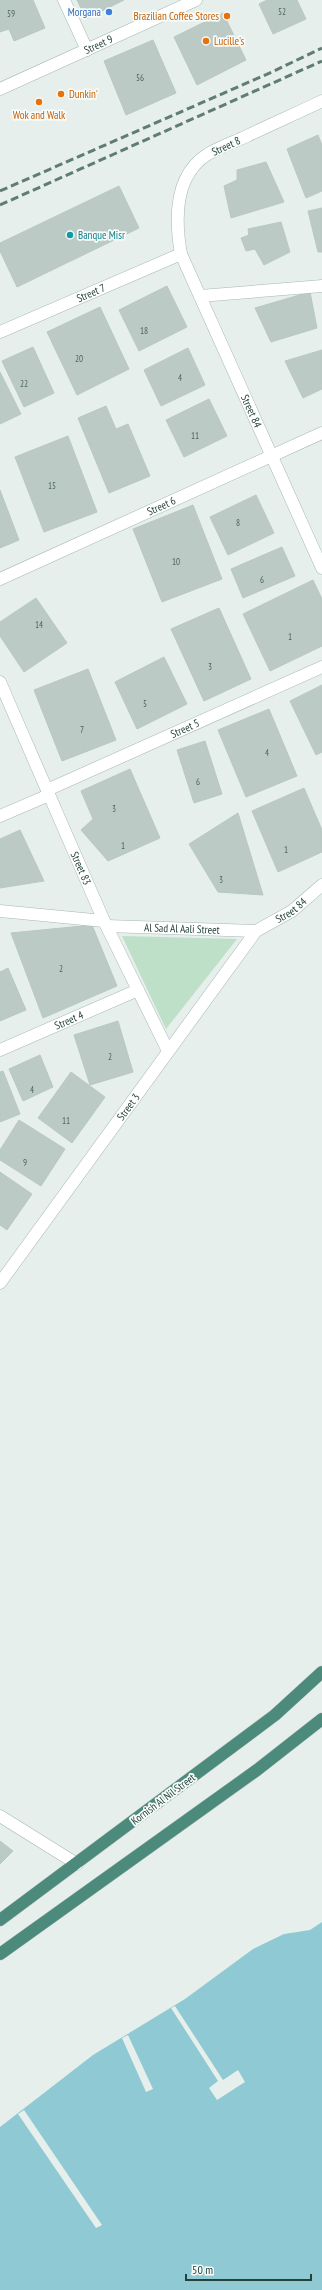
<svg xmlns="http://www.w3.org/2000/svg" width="322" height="2290" font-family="'PT Sans Narrow',sans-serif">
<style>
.green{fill:#bfe0c8}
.water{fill:#8ec9d4}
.pier{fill:#e6efeb}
.building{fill:#bbcac4;stroke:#b8c9c2}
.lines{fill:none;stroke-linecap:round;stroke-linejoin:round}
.minor-casing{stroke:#a8b8b2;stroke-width:13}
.tertiary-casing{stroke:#a8b8b2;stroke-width:13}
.trunk-casing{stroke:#c2cac8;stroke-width:13}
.minor{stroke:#fff;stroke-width:12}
.tertiary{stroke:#fff;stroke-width:12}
.trunk{stroke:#4c8a7c;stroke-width:12}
.rail{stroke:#5f7d75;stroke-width:3;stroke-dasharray:8 4;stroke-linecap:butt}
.shop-dot{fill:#3f7fe0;stroke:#f7fbf9;stroke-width:1.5}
.food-dot{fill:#e8710a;stroke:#f7fbf9;stroke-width:1.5}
.culture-dot{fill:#0f9aa8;stroke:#f7fbf9;stroke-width:1.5}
.labels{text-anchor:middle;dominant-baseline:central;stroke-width:3.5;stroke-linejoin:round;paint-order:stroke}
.number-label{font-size:9px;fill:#4a645c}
.shop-label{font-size:11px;fill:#366cbe;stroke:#f7fbf9;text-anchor:end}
.food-label{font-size:11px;fill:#c56008;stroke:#f7fbf9;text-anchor:start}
.street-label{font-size:11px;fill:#24423a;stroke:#f7fbf9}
.culture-label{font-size:11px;fill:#0d838f;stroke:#f7fbf9;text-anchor:start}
</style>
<rect width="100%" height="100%" fill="#e6efeb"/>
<polygon class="green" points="122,936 237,939 166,1029"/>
<polygon class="water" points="322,1922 322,2290 0,2290 0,2127 93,2055 185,1999 253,1949 284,1934 310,1930"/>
<g class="pier">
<polygon points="175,2006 223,2080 238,2070 245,2082 217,2100 209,2088 218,2081 171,2008"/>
<polygon points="128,2035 153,2089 146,2092 122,2038"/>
<polygon points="24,2110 102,2225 96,2228 18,2114"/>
</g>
<g class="building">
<polygon points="0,0 33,0 45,28 14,41 9,29 0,32"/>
<polygon points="77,0 124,0 86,19"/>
<polygon points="267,0 297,0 306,19 273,34 259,4"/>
<polygon points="223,13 246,60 197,85 174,37"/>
<polygon points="153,40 176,93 126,115 104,61"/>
<polygon points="318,135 322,145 322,191 306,198 287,149"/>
<polygon points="266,162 284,202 231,218 224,186 237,180 237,170"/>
<polygon points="119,186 139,228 17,287 0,251 0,243"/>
<polygon points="322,208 322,252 318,252 308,211"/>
<polygon points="281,222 290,252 264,265 255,249 246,251 241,238 249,235 248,229"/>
<polygon points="167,286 187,327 139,351 119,310"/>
<polygon points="310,292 317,328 271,342 255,308"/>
<polygon points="100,307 129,369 77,395 47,332"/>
<polygon points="33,347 54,393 24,407 2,361"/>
<polygon points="188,348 205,385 161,406 144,370"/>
<polygon points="322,350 322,389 303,398 285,361"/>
<polygon points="0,372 21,414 0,424"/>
<polygon points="209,399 227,436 184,457 166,420"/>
<polygon points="106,406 116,429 128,424 150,476 109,493 78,418"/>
<polygon points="68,436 97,512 44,532 15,457"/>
<polygon points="0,490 19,540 0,548"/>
<polygon points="256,495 274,533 228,555 210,517"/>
<polygon points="193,505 222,579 162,602 133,529"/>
<polygon points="282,547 295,576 243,598 231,569"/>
<polygon points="313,580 322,599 322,646 270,671 243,614"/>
<polygon points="36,598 67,643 24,672 0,636 0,622"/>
<polygon points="219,608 251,679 204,701 171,629"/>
<polygon points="164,657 187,704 137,729 115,682"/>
<polygon points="88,669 116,740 62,761 34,690"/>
<polygon points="322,685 322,752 316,755 290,701"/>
<polygon points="269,709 297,776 246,797 218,730"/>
<polygon points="205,741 222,794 194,803 177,750"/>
<polygon points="130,769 160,838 108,861 81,830 93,819 81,791"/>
<polygon points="304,788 322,830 322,852 278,872 252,811"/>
<polygon points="238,813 263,895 218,892 189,844"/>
<polygon points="20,830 44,881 0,888 0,839"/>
<polygon points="92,925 117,986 43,1018 11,933"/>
<polygon points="8,968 26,1010 0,1021 0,972"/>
<polygon points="118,1021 133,1072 90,1085 74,1035"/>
<polygon points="40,1055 53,1087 23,1101 9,1069"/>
<polygon points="3,1071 20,1114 0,1122 0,1072"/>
<polygon points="71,1072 105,1097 72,1143 38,1118"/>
<polygon points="19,1120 65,1149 41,1186 0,1160 0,1150"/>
<polygon points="0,1172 32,1194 7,1230 0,1225"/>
<polygon points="0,1841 13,1851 0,1864"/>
</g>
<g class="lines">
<g class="minor-casing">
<g id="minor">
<polyline points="64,0 87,50"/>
<path id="s1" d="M0 89 196 0"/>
<path id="s2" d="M322 101C297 113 272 124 247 136 234 142 220 147 208 154 174 175 175 220 181 254L322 568"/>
<polyline points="200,296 322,286"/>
<path id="s3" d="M0 579 322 433"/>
<path id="s4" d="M0 682 104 921 168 1051"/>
<path id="s5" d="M47 790 322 667"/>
<polyline points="0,816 49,795"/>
<polyline points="0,911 104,921"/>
<path id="s6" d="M107 926 256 931"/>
<path id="s7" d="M0 1050 138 990"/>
<path id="s8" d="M0 1283 256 931 292 911 322 885"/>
<polyline points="0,1816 77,1864"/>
</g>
</g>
<g class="tertiary-casing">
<g id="tertiary">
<path id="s9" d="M0 332 181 254"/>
</g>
</g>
<g class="trunk-casing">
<g id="trunk">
<polyline points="0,1920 275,1715 322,1672"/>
<polyline points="0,1954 257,1770 322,1719"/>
</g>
</g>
<use href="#minor" class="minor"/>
<use href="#tertiary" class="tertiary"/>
<use href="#trunk" class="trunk"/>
<g class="rail">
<polyline points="0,191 272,72 322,48"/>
<polyline points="0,205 322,61"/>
</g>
</g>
<circle class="shop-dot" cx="109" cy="12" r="4"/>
<g class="food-dot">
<circle cx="227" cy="16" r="4"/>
<circle cx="206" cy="41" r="4"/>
<circle cx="61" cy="94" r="4"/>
<circle cx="39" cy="102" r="4"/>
</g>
<circle class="culture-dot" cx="70" cy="235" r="4"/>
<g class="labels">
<g class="number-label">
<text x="282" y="11">52</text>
<text x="11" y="13">59</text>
<text x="140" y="77">56</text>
<text x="144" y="330">18</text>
<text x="79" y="358">20</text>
<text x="180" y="377">4</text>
<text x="24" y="383">22</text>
<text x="195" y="435">11</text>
<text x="52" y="485">15</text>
<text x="238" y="522">8</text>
<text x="176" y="561">10</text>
<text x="262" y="579">6</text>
<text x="39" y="624">14</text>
<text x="290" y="636">1</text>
<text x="210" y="666">3</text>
<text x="145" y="703">5</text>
<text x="82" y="729">7</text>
<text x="267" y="752">4</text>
<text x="198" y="781">6</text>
<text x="114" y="808">3</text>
<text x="123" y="845">1</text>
<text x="286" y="849">1</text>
<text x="221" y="879">3</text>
<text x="61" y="968">2</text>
<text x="110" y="1056">2</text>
<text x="32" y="1089">4</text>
<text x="66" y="1120">11</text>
<text x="25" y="1162">9</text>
</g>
<g class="shop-label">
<text x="101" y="12">Morgana</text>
</g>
<g class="food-label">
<text x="219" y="16" text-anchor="end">Brazilian Coffee Stores</text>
<text x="214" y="41">Lucille's</text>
<text x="69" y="94">Dunkin'</text>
<text x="39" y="115" text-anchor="middle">Wok and Walk</text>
</g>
<g class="street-label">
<text stroke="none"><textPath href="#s1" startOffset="108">Street 9</textPath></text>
<text transform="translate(226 146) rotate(-25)">Street 8</text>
<text stroke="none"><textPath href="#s9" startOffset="99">Street 7</textPath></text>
<text stroke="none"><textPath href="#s2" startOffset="408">Street 84</textPath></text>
<text stroke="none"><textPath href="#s3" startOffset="177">Street 6</textPath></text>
<text stroke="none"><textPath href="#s5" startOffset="151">Street 5</textPath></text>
<text stroke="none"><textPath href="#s4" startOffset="203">Street 83</textPath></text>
<text stroke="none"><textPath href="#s8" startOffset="476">Street 84</textPath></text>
<text stroke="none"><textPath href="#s6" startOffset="75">Al Sad Al Aali Street</textPath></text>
<text stroke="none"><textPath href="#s7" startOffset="75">Street 4</textPath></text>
<text stroke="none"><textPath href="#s8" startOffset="218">Street 3</textPath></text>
<text transform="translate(163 1799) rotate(-37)">Kornish Al Nil Street</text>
</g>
<g class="culture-label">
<text x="78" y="235">Banque Misr</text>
</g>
</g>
<path d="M186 2274v6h125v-6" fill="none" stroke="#24423a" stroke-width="2"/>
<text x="192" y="2274" font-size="12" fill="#24423a" stroke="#f7fbf9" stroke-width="3" paint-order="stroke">50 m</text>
</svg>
